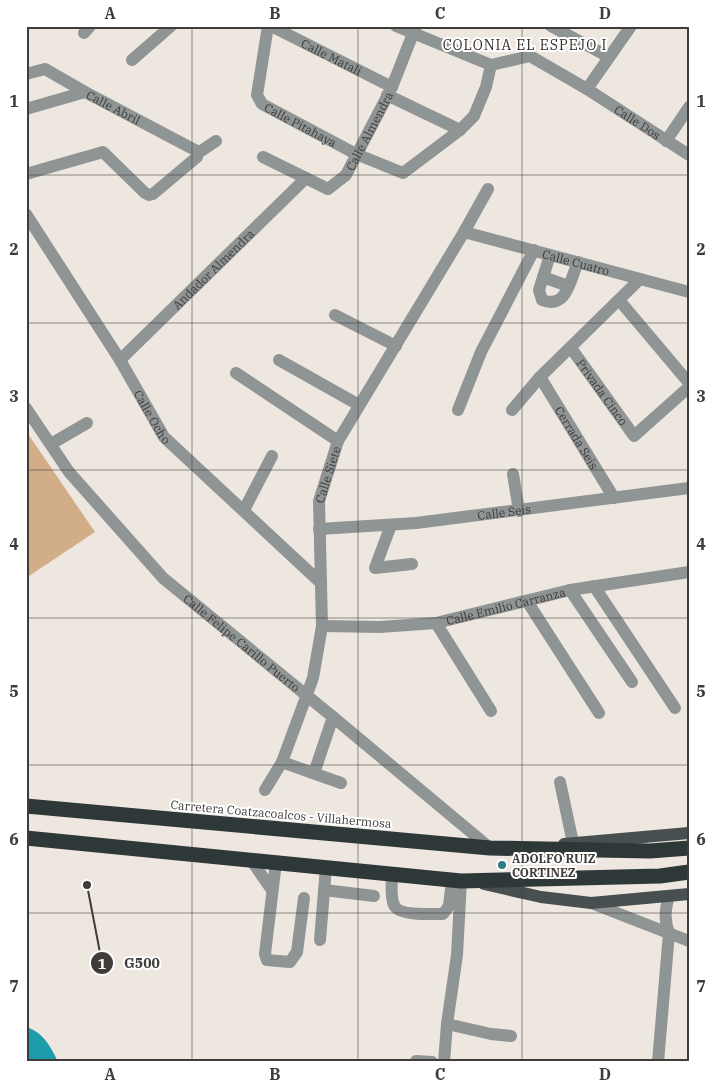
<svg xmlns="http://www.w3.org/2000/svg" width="715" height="1088" font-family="'IBM Plex Serif',serif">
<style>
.green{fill:#d1ae88}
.water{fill:#1d9cab}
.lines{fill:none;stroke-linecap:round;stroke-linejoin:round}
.minor{stroke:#8f9494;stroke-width:12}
.major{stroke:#474f51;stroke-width:12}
.highway{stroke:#2f3839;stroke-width:15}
.grid{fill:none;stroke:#3f3c39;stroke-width:1;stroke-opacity:0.55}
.poi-dot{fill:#327a84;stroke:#fff;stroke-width:2}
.labels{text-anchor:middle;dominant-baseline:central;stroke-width:4;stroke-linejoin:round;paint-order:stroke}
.street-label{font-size:12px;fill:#3f3c39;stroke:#fff}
.poi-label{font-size:12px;font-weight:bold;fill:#3f3c39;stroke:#fff;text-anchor:start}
.neighbourhood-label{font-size:14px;letter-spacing:1px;fill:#332e28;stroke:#fff}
.leader{fill:none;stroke:#3f3c39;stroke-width:2}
.callout-dot{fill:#3f3c39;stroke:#fff;stroke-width:2}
.mark-label{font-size:15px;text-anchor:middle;font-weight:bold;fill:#fff}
.callout-label{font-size:14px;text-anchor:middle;font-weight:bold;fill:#3f3c39;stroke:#fff;stroke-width:4;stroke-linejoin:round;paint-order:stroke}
.neatline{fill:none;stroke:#3f3c39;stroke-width:2}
.grid-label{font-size:16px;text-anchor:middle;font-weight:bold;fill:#3f3c39}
</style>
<rect width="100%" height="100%" fill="#eee7df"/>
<polygon class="green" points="26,431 95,532 26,578"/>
<path class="water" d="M26 1027C43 1032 51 1047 58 1062H26Z"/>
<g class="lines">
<g class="minor">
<path id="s1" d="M268 26 257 95 262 104 356 154 403 173 460 130 474 116 486 87 491 65"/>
<path id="s2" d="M271 26 392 87"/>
<path id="s3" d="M396 26 491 65 530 56 587 89 689 155"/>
<polyline points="551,26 609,57"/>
<polyline points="84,33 90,26"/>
<polyline points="132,60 171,26"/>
<path id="s4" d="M26 74 45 69 85 92 195 150 198 153"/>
<polyline points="587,89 631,26"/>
<polyline points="387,95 460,130"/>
<polyline points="26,109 85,92"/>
<polyline points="666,141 689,107"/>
<path id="s5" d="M263 157 328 189 346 175 392 87 416 26"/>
<polyline points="26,174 103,152 145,193 149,195 153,194 197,157 198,153 216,141"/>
<path id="s6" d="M26 214 120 360 164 437 321 583"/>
<path id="s7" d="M464 232 689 292"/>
<path d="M550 255 539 290 542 300C567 310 570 280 578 262"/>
<polyline points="543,277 568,286"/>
<polyline points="619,300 689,383"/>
<polyline points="335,315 396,346"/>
<path id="s8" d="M571 348 634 436 689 387"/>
<path id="s9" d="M120 360 306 178"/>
<polyline points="279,360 359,405"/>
<polyline points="236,373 338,441"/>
<path id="s10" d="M540 377 614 498"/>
<path id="s11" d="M26 408 69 472 163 578 333 717 490 848"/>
<polyline points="458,410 481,352 534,250"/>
<polyline points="512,410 540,377 640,279"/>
<polyline points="51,444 87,423"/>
<polyline points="513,474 519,511"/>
<polyline points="244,510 272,456"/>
<polyline points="391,525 375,568 412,564"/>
<path id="s12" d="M319 529 416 523 689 488"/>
<polyline points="594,586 675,708"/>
<polyline points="570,590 632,682"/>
<polyline points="527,601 599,713"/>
<polyline points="436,623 491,711"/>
<path id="s13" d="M322 626 380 627 436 623 570 590 689 572"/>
<polyline points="282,762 341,783"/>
<polyline points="314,773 333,717"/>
<polyline points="560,782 573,843"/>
<path id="s14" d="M265 790 282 762 313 678 322 626 319 501 338 441 464 232 488 189"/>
<polyline points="251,860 272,890"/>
<polyline points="276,862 265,954 267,960 290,962 297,952 304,898"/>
<path d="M392 873C392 883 390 897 394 905 398 916 433 914 443 914L449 906 452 880"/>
<polyline points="324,890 374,896"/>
<polyline points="591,903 689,941"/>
<polyline points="320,940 326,867"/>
<polyline points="447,1024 491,1034 511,1036"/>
<polyline points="416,1061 432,1062"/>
<polyline points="444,1062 447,1024 457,955 461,881"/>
<path d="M658 1062 669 933C664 919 665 910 669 896"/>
</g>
<g class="major">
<polyline points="564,844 689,833"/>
<polyline points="484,884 541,897 591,903 689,894"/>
</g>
<g class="highway">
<polyline points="26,806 490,848 650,851 689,848"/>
<polyline points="26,838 461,881 660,876 689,872"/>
</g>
</g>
<path class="grid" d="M192 26V1062M358 26V1062M522 26V1062M26 175H689M26 323H689M26 470H689M26 618H689M26 765H689M26 913H689"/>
<circle class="poi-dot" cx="502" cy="865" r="5"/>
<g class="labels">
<g class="street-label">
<text stroke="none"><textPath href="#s2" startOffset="68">Calle Matali</textPath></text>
<text stroke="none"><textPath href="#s4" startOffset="98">Calle Abril</textPath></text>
<text stroke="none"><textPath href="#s3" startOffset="269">Calle Dos</textPath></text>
<text stroke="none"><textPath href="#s1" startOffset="124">Calle Pitahaya</textPath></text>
<text stroke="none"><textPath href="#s5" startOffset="145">Calle Almendra</textPath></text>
<text stroke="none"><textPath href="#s7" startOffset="116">Calle Cuatro</textPath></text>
<text stroke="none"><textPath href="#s9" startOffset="130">Andador Almendra</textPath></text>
<text stroke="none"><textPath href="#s8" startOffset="54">Privada Cinco</textPath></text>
<text stroke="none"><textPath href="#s6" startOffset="239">Calle Ocho</textPath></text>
<text stroke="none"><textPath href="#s10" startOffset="71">Cerrada Seis</textPath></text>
<text stroke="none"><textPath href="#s14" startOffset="328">Calle Siete</textPath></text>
<text stroke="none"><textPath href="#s12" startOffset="186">Calle Seis</textPath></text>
<text stroke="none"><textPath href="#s13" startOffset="186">Calle Emilio Carranza</textPath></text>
<text stroke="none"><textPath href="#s11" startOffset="321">Calle Felipe Carillo Puerto</textPath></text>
<text transform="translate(281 814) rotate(5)">Carretera Coatzacoalcos - Villahermosa</text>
</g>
<g class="poi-label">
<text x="512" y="858">ADOLFO RUIZ<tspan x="512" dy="14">CORTINEZ</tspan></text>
</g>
<g class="neighbourhood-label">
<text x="525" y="45">COLONIA EL ESPEJO I</text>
</g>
</g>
<path class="leader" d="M87 885L102 963"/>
<g class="callout-dot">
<circle cx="87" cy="885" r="5"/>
<circle cx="102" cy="963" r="12"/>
</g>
<g class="mark-label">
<text x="102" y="969">1</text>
</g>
<g class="callout-label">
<text x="142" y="968">G500</text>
</g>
<rect width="715" height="1088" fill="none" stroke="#ffffff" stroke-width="55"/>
<rect x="28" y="28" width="660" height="1032" class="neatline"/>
<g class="grid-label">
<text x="110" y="19">A</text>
<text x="275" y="19">B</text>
<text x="440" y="19">C</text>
<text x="605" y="19">D</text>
<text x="14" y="107">1</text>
<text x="701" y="107">1</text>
<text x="14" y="255">2</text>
<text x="701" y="255">2</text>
<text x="14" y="402">3</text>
<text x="701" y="402">3</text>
<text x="14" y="550">4</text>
<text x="701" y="550">4</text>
<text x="14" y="697">5</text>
<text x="701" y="697">5</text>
<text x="14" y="845">6</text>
<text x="701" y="845">6</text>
<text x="14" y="992">7</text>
<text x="701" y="992">7</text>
<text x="110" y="1080">A</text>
<text x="275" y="1080">B</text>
<text x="440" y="1080">C</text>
<text x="605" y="1080">D</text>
</g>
</svg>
